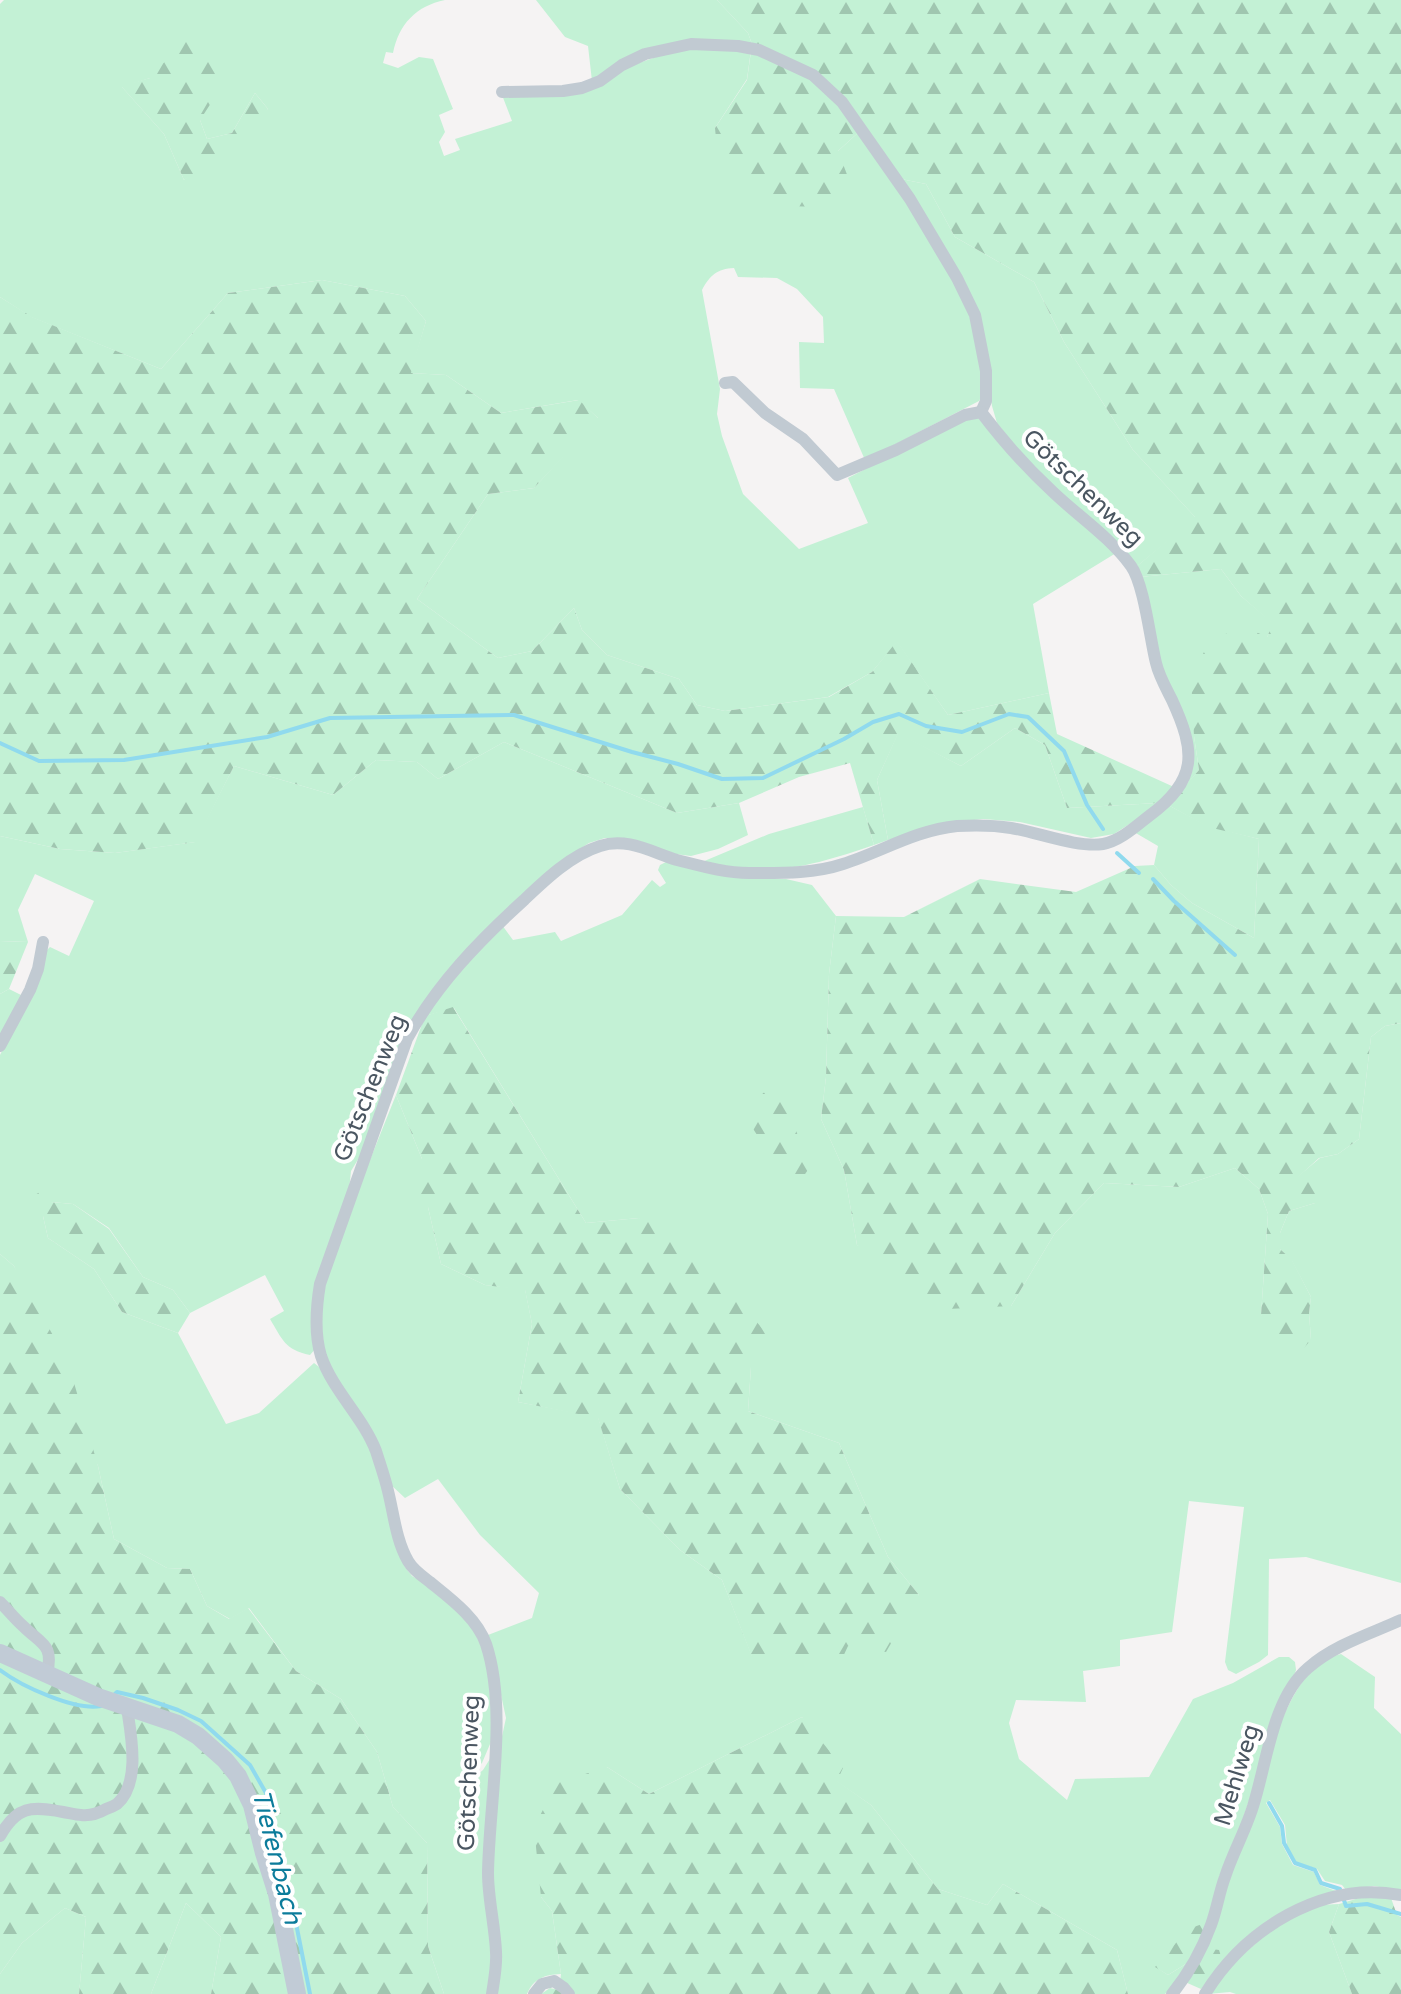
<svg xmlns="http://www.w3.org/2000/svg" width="1401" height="1994" font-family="'Varela Round',sans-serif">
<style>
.grass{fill:#c3f1d5;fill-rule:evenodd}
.forest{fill:url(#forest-firs)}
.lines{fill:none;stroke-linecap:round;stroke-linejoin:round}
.stream{stroke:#90daee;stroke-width:4}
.street{stroke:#c1cad2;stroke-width:12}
.secondary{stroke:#c1cbd6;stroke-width:18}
.labels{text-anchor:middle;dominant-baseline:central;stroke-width:8;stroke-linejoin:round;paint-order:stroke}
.street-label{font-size:24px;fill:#4a5661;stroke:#fff}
.water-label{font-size:26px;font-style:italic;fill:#0c7c9b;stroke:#fff}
</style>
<defs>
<pattern id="forest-firs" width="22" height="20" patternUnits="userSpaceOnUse" patternTransform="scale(2)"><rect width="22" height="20" fill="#c3f1d5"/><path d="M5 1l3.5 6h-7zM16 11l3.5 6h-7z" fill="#a0c6b0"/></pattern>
</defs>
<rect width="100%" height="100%" fill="#f5f3f3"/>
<g class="grass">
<path d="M4 0H445C416 6 399 24 393 53L386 52 383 63 398 68 419 57 433 59 453 109 439 115 445 132 439 142 444 156 460 150 455 139 512 121 502 95 544 96 679 49 751 50 747 79 715 128 838 151 860 131 922 226 967 306 978 350 983 395 979 401 865 460 834 389 800 388 799 342 824 343 823 317 797 289 777 278 738 277 734 268C717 269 710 275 702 290L720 389 717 414 722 436 743 494 799 549 868 523 848 478 964 418 975 415 1116 553 1033 604 1049 693 948 715 897 642 872 672 828 697 725 711 697 705 679 679 607 655 582 630 574 608 532 651 498 658 417 599 488 494 534 488 598 418 578 400 501 413 446 375 410 373 426 321 405 296 322 280 228 293 161 369 31 317 0 297V4ZM150 78 200 120 207 139 232 133 255 93 268 109 184 180 164 134 122 87Z"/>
<polygon points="536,0 717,0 748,33 752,44 688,41 592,81 588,46 565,37"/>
<polygon points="901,179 926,184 955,237 1034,282 1064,342 1133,450 1196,518 1136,567 1027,462 997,423 992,406 982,332"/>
<polygon points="1221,569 1241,596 1274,624 1267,637 1194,736 1199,770 1188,783 1193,760 1163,670 1140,577"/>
<polygon points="1015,728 1045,745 1067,808 1158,803 1142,816 1114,834 1091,838 1020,822 983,819 947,823 888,840 877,780 898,733 961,766"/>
<path d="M504 742 677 813 739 803 748 835 718 849 691 856 675 854 625 839 605 838 589 843 559 863 418 1014 365 1148 351 1171 349 1191 318 1277 316 1348 310 1355C285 1350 282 1339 270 1319L284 1311 265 1275 190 1313 173 1290 143 1277 109 1228 73 1204 51 1202 43 1216 48 1238 94 1269 122 1312 178 1333 226 1424 259 1413 314 1363 323 1370 374 1455 405 1567 412 1576 428 1585 469 1621 487 1658 493 1737 482 1763 475 1769 477 1775 483 1770 493 1754 492 1932 489 1994H444L428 1946 427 1843 393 1807 377 1752 341 1699 296 1671 249 1608 230 1619 207 1606 190 1569 167 1568 114 1539 98 1466 14 1266 0 1254V1055L41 973 46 951 50 947 69 956 94 901 35 874 18 910 28 942 0 941V836L60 849 115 853 195 842 234 766 333 795 376 760 417 762 438 779Z"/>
<polygon points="1168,805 1208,826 1259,839 1254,938 1192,903 1171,885 1154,865 1158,846 1134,832"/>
<path d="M863 807 874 845C830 860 780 876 733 869 722 867 712 864 702 862L769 834Z"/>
<path d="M670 860 714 873 754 879H786L812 885 836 916 829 974 826 1077 821 1119 844 1170 857 1245 1011 1306 1055 1233 1104 1183 1179 1187 1235 1168 1259 1189 1268 1214 1261 1315 1311 1340 1309 1313 1311 1297 1292 1261 1280 1249V1233L1289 1211 1315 1203 1296 1178 1320 1158 1338 1154 1359 1139 1371 1037 1385 1026 1401 1023V1583L1306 1557 1269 1559 1268 1655 1259 1662 1236 1674 1228 1670 1225 1662 1244 1507 1189 1501 1172 1632 1120 1640V1666L1083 1671 1086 1702 1016 1700 1009 1723 1019 1759 1067 1800 1075 1779 1149 1777 1193 1699 1233 1683 1279 1657H1289L1295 1662 1296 1670 1261 1765 1208 1922 1156 1967 1168 1975 1189 1962 1174 1985 1165 1994H1128L1117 1950 1003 1884 987 1905 938 1889 871 1805 836 1781 802 1717 649 1794 607 1767 541 1897 552 1911 561 1974C544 1975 534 1978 527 1994H496L492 1886 501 1741 506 1718 488 1635 532 1618 539 1593 480 1535 438 1479 405 1498 390 1484 328 1363 322 1346 321 1298 339 1237 396 1095 422 1159 428 1207 441 1264 485 1285 525 1289 532 1324 518 1402 598 1417 620 1489 680 1550 722 1580 752 1656 847 1646 919 1595 888 1557 839 1443 748 1411 751 1367 639 1218 586 1223 454 1008 425 1016 456 976 502 925 513 940 555 932 561 941 622 915 652 880 660 887 666 883 658 870 660 865Z"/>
<polygon points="9,989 23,996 0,1040 0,994"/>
<path d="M1341 1654 1375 1677 1374 1708 1401 1734V1891L1374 1886 1346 1890 1342 1885 1325 1881 1317 1869 1296 1862 1287 1846 1285 1825 1270 1800 1266 1803 1280 1827 1282 1844 1293 1865 1314 1872 1320 1885 1336 1891 1223 1963 1206 1948 1280 1724C1293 1695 1308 1662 1341 1654Z"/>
<polygon points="186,1903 221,1937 211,1994 151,1994"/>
<polygon points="1339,1904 1329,1932 1352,1994 1236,1994 1230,1992 1208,1994 1231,1965 1277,1925 1318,1905"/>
<polygon points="65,1908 86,1917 79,1994 0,1994 0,1974 22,1943"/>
</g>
<g class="forest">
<path d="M717 0H1401V1023L1385 1026 1371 1037 1359 1139 1338 1154 1319 1158 1297 1178 1313 1181 1322 1188 1315 1203 1289 1211 1280 1233V1249L1292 1260 1311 1297 1309 1313 1311 1340 1302 1350C1282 1344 1272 1333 1261 1315L1268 1214 1259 1189 1235 1168 1179 1187 1104 1183 1055 1233 1011 1306 947 1309 857 1245 844 1170 821 1119 826 1077 829 974 836 916 904 917 980 879 1076 892 1135 866 1154 865 1171 885 1192 903 1254 938 1259 839 1208 827 1168 805 1199 770 1194 736 1191 678 1211 638 1247 628 1267 637 1273 624 1241 596 1221 569 1140 577 1136 567 1195 517 1133 450 1064 342 1034 282 955 237 926 184 901 179 860 131 838 151 851 185 820 207 788 206 718 160 715 128 747 80 752 44 748 33Z"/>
<polygon points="192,31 224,83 200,120 207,139 232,133 255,93 268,109 249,138 184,180 164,134 121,86 150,78"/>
<polygon points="322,280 405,296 426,321 411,373 446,375 501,413 579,400 599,419 534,488 488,494 417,599 498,658 532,651 574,608 582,630 607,655 679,679 697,705 725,711 829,697 872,672 897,641 948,715 1049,693 1057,734 1174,787 1158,803 1067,808 1045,745 1015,728 961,766 898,734 877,780 888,840 874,845 850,763 799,777 739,803 677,813 504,742 438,779 417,762 376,760 333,795 234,766 196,842 115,853 60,849 0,836 0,297 32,317 161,369 228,293"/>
<polygon points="0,941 28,942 9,989 0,994"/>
<polygon points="453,1007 586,1223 639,1218 689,1236 771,1340 751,1367 748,1411 839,1443 888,1557 919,1595 886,1652 848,1646 841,1661 752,1657 722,1580 680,1550 620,1489 598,1418 518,1402 532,1324 525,1290 485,1285 441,1264 428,1207 405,1194 422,1159 396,1095 425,1016"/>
<polygon points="773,1090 785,1102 810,1167 793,1191 750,1124 763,1093"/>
<polygon points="40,1192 51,1202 73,1204 109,1229 143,1277 173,1290 190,1313 178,1333 122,1312 94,1269 48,1238 43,1216 28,1199"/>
<polygon points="0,1254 14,1266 68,1362 98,1466 114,1539 167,1568 190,1569 207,1606 229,1619 248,1608 296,1671 341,1699 377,1752 393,1807 427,1843 428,1946 444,1994 211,1994 221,1937 186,1903 151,1994 79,1994 86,1917 65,1908 22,1943 0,1974"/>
<polygon points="802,1717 843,1768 837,1781 871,1805 938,1889 987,1905 1003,1884 1117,1950 1128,1994 541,1994 550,1988 559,1990 561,1974 552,1911 541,1897 534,1827 557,1783 607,1767 649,1794"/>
<polygon points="1359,1898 1391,1898 1397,1915 1401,1917 1401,1994 1352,1994 1329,1932 1339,1904"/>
<polygon points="1208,1922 1189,1962 1168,1975 1155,1967 1188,1929"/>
<polygon points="1206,1948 1219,1950 1223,1963 1201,1989 1185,1982"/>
</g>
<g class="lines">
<g class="stream">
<polyline points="0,743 39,761 124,760 267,737 330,718 514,715 632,752 678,764 722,779 763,778 844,739 873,722 899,714 926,726 962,732 1009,714 1028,717 1064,751 1087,805 1103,829"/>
<polyline points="1117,853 1139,873"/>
<polyline points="1153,879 1174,901 1235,955"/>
<path d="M0 1670C21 1686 75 1711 101 1706"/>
<polyline points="114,1695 117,1692 143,1698 178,1710 201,1721 250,1765 266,1793 290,1893 310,1994"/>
<polyline points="1269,1803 1282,1826 1284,1843 1295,1863 1315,1870 1321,1883 1340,1889 1346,1906 1367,1904 1401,1914"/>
</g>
<g class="street">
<polyline points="502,92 563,91 582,88 600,81 622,65 645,54 691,44 738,46 759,50 813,75 842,102 910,199 957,278 975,315 986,371 986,401 981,412"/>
<polyline points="725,383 733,382 765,413 803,439 837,475 896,450 965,415 981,412"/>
<polyline points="0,1046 30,990 38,969 43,942"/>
<path d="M0 1602C8 1610 15 1619 23 1626 42 1645 54 1644 47 1674"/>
<path d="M0 1836C17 1806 31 1806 63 1812 69 1813 76 1815 81 1815 89 1816 99 1813 106 1809 109 1808 114 1806 117 1804 141 1783 131 1735 127 1708"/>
<path d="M492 1994C494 1980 497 1966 496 1952 495 1926 488 1899 488 1873 489 1803 508 1710 486 1644 477 1618 451 1599 430 1582 422 1576 413 1570 408 1561 396 1540 394 1515 388 1491 385 1478 380 1464 376 1451 363 1417 333 1391 321 1356 314 1333 316 1308 320 1284L407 1039C436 985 479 941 524 900 545 880 571 855 600 846 627 837 651 852 677 860 701 866 725 873 749 873 780 873 813 874 843 864 881 852 916 830 957 826 975 825 993 825 1011 828 1037 832 1077 848 1103 844 1120 841 1136 826 1149 816 1198 780 1196 752 1172 700 1166 688 1159 676 1156 663 1150 639 1144 584 1131 566 1110 537 1078 516 1053 492 1026 467 1003 441 981 412"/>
<polyline points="534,1994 542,1984 554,1981 564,1988 569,1994"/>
<path d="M1172 1994C1189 1973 1202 1950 1211 1925 1217 1909 1219 1893 1225 1877 1233 1852 1247 1828 1254 1803 1267 1761 1273 1698 1308 1668 1334 1645 1370 1634 1401 1620"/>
<path d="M1205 1994C1245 1929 1322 1880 1401 1895"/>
</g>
<polyline class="secondary" points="0,1653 98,1697 178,1724 198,1736 225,1760 238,1776 252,1805 264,1853 277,1894 297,1994"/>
</g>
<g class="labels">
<g class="street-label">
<text transform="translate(1083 488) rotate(44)">Götschenweg</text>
<text transform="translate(370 1088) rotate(-68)">Götschenweg</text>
<text transform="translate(469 1773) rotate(-88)">Götschenweg</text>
<text transform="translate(1237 1775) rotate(-73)">Mehlweg</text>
</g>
<g class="water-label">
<text transform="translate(277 1857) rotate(76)">Tiefenbach</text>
</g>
</g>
</svg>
